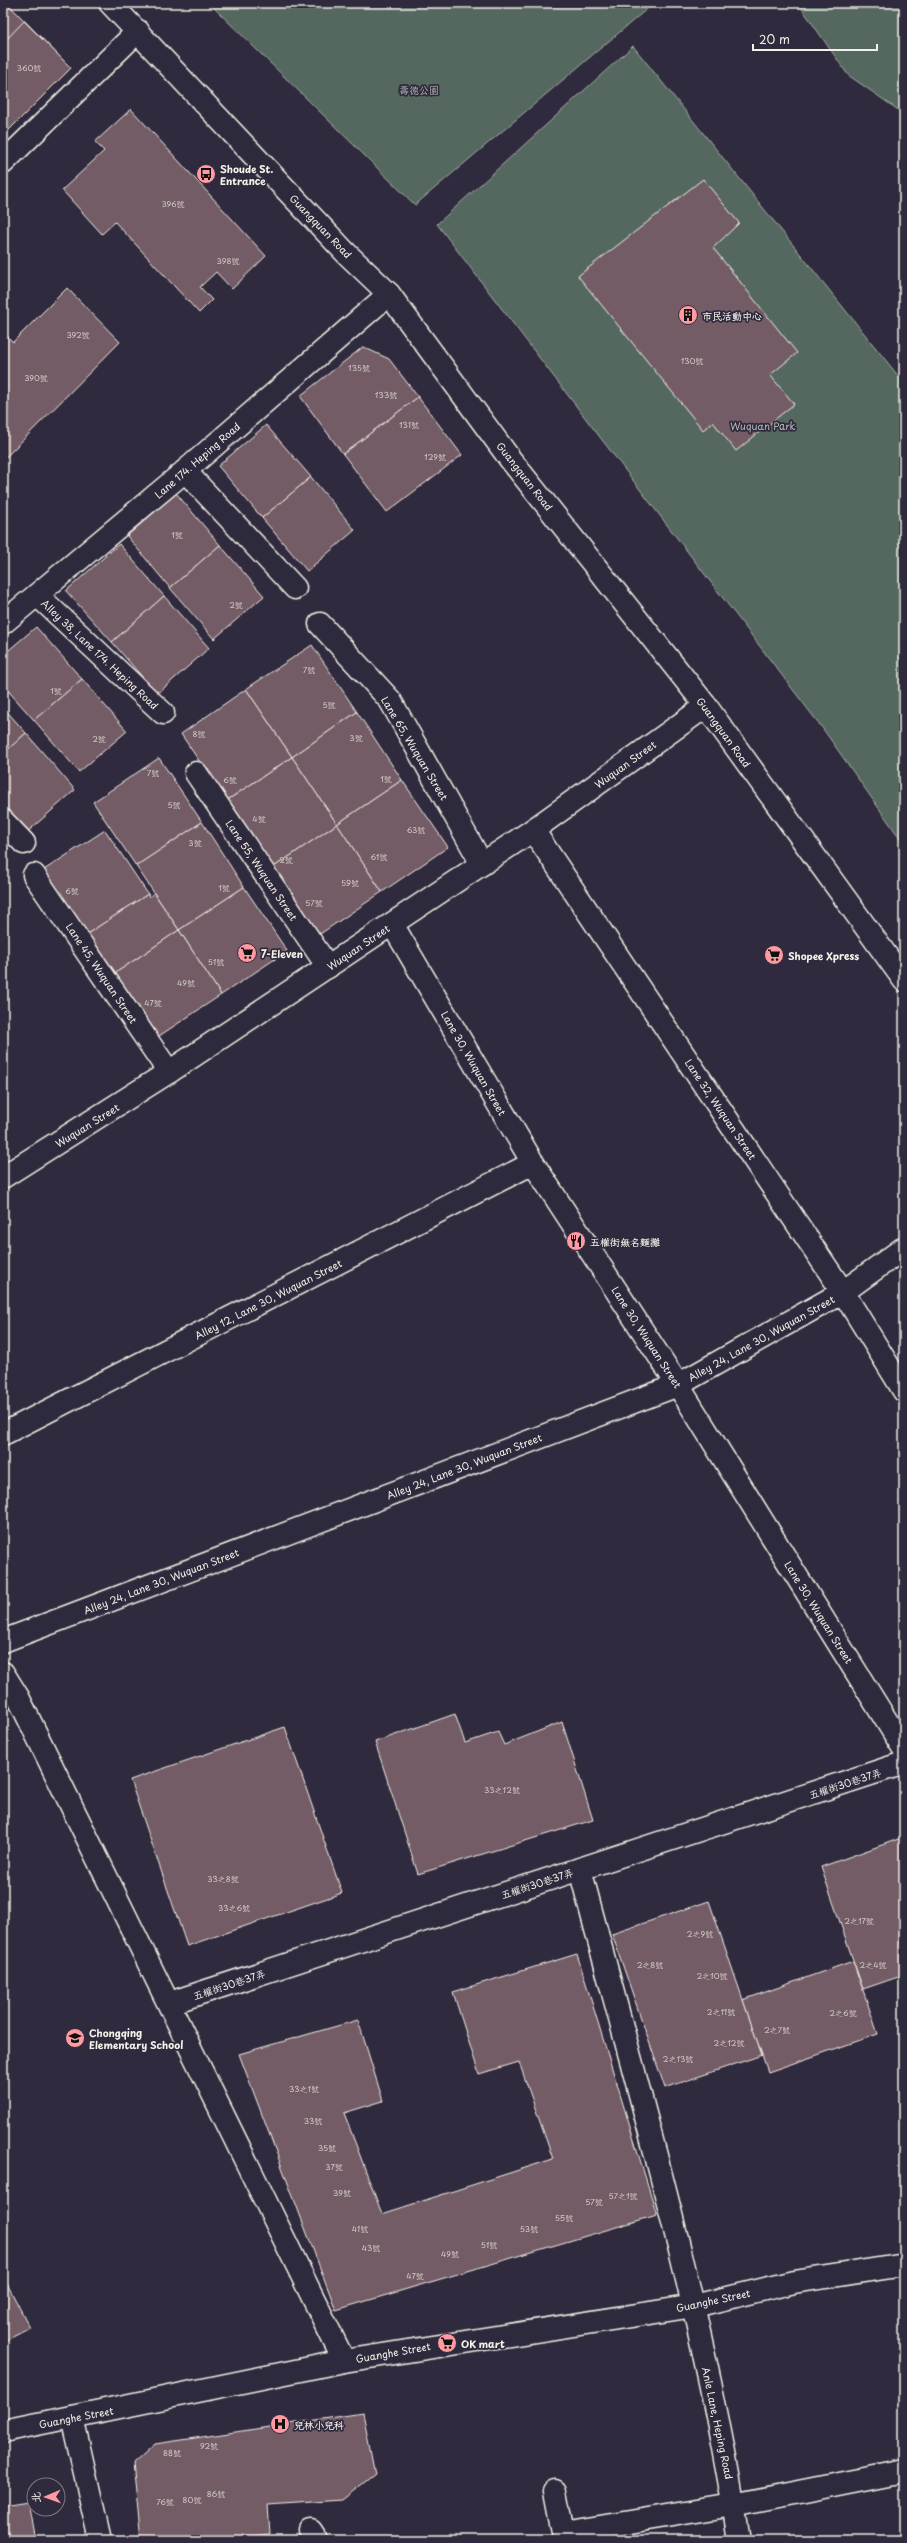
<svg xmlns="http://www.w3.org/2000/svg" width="907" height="2543" font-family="'Playpen Sans','LXGW WenKai TC',sans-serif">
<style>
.green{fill:#546861;stroke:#a4aca4}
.building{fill:#735b66;stroke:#f4f1e8}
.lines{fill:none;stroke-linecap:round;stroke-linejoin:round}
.minor-casing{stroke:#f4f1e8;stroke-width:25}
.minor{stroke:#2f2a3d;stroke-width:22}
.labels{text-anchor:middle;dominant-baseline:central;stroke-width:3.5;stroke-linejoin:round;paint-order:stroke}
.number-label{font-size:8px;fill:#d4ccc8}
.park-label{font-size:10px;fill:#b4bab2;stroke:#2f2a3d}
.poi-label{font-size:10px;font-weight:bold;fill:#f4f1e8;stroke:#2f2a3d;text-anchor:start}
.street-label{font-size:10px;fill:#f4f1e8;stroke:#2f2a3d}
</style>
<rect width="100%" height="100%" fill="#2f2a3d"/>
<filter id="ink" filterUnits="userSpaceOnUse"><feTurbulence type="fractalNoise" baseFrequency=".025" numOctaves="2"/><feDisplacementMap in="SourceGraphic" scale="8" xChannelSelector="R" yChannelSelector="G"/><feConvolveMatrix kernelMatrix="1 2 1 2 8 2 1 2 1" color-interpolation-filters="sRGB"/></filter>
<g filter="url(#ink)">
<g class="green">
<polygon points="209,3 654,3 415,205"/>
<polygon points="798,3 904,3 904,114 848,75"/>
<polygon points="633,46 904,383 904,844 823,729 437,224"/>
</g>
<g class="building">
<polygon points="3,3 7,3 71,68 3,136"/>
<polygon points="24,21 71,68 3,136 3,43"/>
<polygon points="131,109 266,256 232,289 216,272 200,287 212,300 199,313 115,222 102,234 62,190 104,151 95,142"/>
<polygon points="703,179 739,223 713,248 797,353 770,375 794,404 736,451 713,422 703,430 578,276"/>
<polygon points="67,288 120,342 3,460 3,332 13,342"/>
<polygon points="363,347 389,359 418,397 343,454 300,396"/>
<polygon points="418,397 462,455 387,512 343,454"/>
<polygon points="266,425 311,477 262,518 218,466"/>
<polygon points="311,477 355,530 307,571 262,518"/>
<polygon points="176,493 220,545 170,588 127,536"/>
<polygon points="119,544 164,596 112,642 66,591"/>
<polygon points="220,545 264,596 214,639 170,588"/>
<polygon points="164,596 209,648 157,694 112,642"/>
<polygon points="36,627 82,679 34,720 3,685 3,655"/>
<polygon points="312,645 357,712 292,757 246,689"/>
<polygon points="82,679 127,731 79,772 34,720"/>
<polygon points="246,689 292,757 226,801 181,734"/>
<polygon points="3,707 26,733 3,754"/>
<polygon points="357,712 402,780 337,824 292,757"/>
<polygon points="26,733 75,790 25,834 3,809 3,754"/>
<polygon points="292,757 337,824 271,869 226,801"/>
<polygon points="159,758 202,822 136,866 93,802"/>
<polygon points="402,780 448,847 382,892 337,824"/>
<polygon points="202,822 244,887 179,930 136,866"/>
<polygon points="337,824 382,892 317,936 271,869"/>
<polygon points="105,830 148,894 87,934 44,870"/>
<polygon points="3,860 8,865 3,870"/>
<polygon points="244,887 287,951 221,995 179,930"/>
<polygon points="154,893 179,930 114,974 87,934 148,894 149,897"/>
<polygon points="179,930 221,995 156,1038 114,974"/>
<polygon points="455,1714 465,1743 498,1732 504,1745 562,1722 593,1820 418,1874 375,1742"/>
<polygon points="285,1727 342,1893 187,1946 130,1780"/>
<polygon points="904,1837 904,1975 863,1989 821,1867"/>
<polygon points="709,1901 762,2055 665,2088 612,1934"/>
<polygon points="577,1954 657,2215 336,2310 239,2054 358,2020 383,2101 344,2113 382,2214 553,2159 519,2062 479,2074 453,1992"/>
<polygon points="853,1961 878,2034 768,2072 743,2000"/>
<polygon points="3,2276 30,2328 3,2342"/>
<polygon points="363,2413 375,2474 342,2500 268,2505 270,2534 209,2540 141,2540 133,2464 155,2444"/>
<polygon points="28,2503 35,2540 3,2540 3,2507"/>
</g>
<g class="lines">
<g class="minor-casing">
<g id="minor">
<polyline points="110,3 346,253 389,294 510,459 706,706 904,980"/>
<polyline points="3,163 138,31"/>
<polyline points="185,471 295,588"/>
<polyline points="37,595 163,713"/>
<polyline points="3,623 185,471 389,294"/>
<polyline points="320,624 390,700 482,864"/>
<polyline points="196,773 328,967"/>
<polyline points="3,821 24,843"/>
<polyline points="533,830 843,1292 904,1391"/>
<polyline points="34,875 169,1072"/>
<polyline points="392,924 533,1163 678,1385 904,1749"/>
<polyline points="3,1177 169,1072 533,830 706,706"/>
<polyline points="3,1434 533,1163"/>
<polyline points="3,1641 678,1385 843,1292 904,1248"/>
<polyline points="3,1673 18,1697 344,2361"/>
<path d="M580 1869C638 2091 704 2313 739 2540"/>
<polyline points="170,2003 904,1763"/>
<polyline points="72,2417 100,2540"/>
<polyline points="3,2431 344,2361 694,2306 794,2282 904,2265"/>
<polyline points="555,2491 563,2533 733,2505 904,2471"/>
<polyline points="311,2531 317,2540"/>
</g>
</g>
<use href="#minor" class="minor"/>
</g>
</g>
<defs>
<g id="bus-disc" transform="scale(1)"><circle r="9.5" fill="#ff9aa2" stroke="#2f2a3d"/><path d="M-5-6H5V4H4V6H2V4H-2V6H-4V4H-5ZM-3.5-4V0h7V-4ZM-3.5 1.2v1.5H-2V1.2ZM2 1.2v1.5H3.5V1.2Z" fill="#111"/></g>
<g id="building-disc" transform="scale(1)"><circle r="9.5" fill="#ff9aa2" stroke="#2f2a3d"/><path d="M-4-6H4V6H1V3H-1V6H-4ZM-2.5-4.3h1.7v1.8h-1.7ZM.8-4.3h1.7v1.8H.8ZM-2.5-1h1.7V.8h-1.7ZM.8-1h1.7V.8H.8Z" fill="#111"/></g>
<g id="supermarket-disc" transform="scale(1)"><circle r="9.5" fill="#ff9aa2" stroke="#2f2a3d"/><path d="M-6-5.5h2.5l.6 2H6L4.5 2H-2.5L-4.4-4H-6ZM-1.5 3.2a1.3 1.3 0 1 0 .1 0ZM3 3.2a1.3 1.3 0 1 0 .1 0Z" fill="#111"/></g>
<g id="restaurant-disc" transform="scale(1)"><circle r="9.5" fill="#ff9aa2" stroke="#2f2a3d"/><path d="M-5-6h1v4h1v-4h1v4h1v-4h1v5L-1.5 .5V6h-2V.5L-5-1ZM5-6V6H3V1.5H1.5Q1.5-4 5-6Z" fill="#111"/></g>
<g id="school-disc" transform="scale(1)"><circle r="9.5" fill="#ff9aa2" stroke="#2f2a3d"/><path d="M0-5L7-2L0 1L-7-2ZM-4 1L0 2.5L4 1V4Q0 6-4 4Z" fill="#111"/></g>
<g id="hospital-disc" transform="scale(1)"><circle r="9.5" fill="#ff9aa2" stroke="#2f2a3d"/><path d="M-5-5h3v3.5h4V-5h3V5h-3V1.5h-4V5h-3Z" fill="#111"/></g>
</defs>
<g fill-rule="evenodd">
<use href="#bus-disc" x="206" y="174"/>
<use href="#building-disc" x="688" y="315"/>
<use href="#supermarket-disc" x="247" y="953"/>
<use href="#supermarket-disc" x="774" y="955"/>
<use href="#restaurant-disc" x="576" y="1241"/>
<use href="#school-disc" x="75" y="2038"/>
<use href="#supermarket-disc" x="447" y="2343"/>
<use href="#hospital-disc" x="280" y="2424"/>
</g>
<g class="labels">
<g class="number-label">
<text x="29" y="68">360號</text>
<text x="173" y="204">396號</text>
<text x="228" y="261">398號</text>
<text x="78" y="335">392號</text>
<text x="692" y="361">130號</text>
<text x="359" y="368">135號</text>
<text x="36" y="378">390號</text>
<text x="386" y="395">133號</text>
<text x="409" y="425">131號</text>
<text x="435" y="457">129號</text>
<text x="177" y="535">1號</text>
<text x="236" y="605">2號</text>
<text x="309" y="670">7號</text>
<text x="56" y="691">1號</text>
<text x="329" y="705">5號</text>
<text x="199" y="734">8號</text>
<text x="356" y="738">3號</text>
<text x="99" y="739">2號</text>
<text x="153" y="773">7號</text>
<text x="386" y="779">1號</text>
<text x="230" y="780">6號</text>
<text x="174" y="805">5號</text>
<text x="259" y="819">4號</text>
<text x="416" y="830">63號</text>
<text x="195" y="843">3號</text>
<text x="379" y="857">61號</text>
<text x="286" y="860">2號</text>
<text x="350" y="883">59號</text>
<text x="224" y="888">1號</text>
<text x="72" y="891">6號</text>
<text x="314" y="903">57號</text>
<text x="216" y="962">51號</text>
<text x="186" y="983">49號</text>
<text x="153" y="1003">47號</text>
<text x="502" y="1790">33之12號</text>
<text x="223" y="1879">33之8號</text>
<text x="234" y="1908">33之6號</text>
<text x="859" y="1921">2之17號</text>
<text x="700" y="1934">2之9號</text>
<text x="650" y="1965">2之8號</text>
<text x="873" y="1965">2之4號</text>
<text x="712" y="1976">2之10號</text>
<text x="721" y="2012">2之11號</text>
<text x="843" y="2013">2之6號</text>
<text x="777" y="2030">2之7號</text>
<text x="729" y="2043">2之12號</text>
<text x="678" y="2059">2之13號</text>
<text x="304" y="2089">33之1號</text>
<text x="313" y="2121">33號</text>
<text x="327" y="2148">35號</text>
<text x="334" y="2167">37號</text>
<text x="342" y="2193">39號</text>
<text x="623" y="2196">57之1號</text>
<text x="594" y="2202">57號</text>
<text x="564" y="2218">55號</text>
<text x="360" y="2229">41號</text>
<text x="529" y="2229">53號</text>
<text x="489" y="2245">51號</text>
<text x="371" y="2248">43號</text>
<text x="450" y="2254">49號</text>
<text x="415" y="2276">47號</text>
<text x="209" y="2446">92號</text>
<text x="172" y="2453">88號</text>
<text x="216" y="2494">86號</text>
<text x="192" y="2500">80號</text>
<text x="165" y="2502">76號</text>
</g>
<g class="park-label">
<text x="419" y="89">壽德公園</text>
<text x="763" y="425">Wuquan Park</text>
</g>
<g class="poi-label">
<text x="220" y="168">Shoude St.<tspan x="220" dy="12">Entrance</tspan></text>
<text x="702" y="315">市民活動中心</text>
<text x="261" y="953">7-Eleven</text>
<text x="788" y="955">Shopee Xpress</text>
<text x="590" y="1241">五權街無名麵攤</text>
<text x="89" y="2032">Chongqing<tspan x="89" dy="12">Elementary School</tspan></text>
<text x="461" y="2343">OK mart</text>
<text x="294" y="2424">兒林小兒科</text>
</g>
<g class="street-label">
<text transform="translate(321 226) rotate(46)">Guangquan Road</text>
<text transform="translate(197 460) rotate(-41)">Lane 174. Heping Road</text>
<text transform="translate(525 476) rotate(52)">Guangquan Road</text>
<text transform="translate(100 654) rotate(43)">Alley 38, Lane 174. Heping Road</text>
<text transform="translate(724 732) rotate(54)">Guangquan Road</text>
<text transform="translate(415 748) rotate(59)">Lane 65, Wuquan Street</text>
<text transform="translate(625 764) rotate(-36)">Wuquan Street</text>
<text transform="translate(262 870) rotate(56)">Lane 55, Wuquan Street</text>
<text transform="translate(358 947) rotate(-34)">Wuquan Street</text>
<text transform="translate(102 973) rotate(56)">Lane 45, Wuquan Street</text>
<text transform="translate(474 1063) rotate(60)">Lane 30, Wuquan Street</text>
<text transform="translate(721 1109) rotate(56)">Lane 32, Wuquan Street</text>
<text transform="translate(87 1125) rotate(-32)">Wuquan Street</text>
<text transform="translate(268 1299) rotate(-27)">Alley 12, Lane 30, Wuquan Street</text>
<text transform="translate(647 1337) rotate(57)">Lane 30, Wuquan Street</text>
<text transform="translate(761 1338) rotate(-29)">Alley 24, Lane 30, Wuquan Street</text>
<text transform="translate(464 1466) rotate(-21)">Alley 24, Lane 30, Wuquan Street</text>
<text transform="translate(161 1581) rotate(-21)">Alley 24, Lane 30, Wuquan Street</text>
<text transform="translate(819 1612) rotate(58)">Lane 30, Wuquan Street</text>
<text transform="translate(845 1783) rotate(-18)">五權街30巷37弄</text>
<text transform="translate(537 1883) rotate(-18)">五權街30巷37弄</text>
<text transform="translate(229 1984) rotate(-18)">五權街30巷37弄</text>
<text transform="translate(713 2300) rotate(-12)">Guanghe Street</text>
<text transform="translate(393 2352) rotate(-10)">Guanghe Street</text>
<text transform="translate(76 2417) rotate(-11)">Guanghe Street</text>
<text transform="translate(718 2423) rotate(78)">Anle Lane, Heping Road</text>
</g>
</g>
<rect width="907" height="2543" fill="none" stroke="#2f2a3d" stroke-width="16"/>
<rect x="8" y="8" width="891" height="2527" fill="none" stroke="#f4f1e8" stroke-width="1.5" filter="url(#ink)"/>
<g transform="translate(46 2497) rotate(268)"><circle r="19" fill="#2f2a3d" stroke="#7e7a81"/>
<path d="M0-3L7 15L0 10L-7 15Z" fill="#ff9aa2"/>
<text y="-6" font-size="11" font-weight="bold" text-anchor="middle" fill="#f4f1e8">北</text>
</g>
<path d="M753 44v6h124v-6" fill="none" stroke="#f4f1e8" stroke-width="2"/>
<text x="759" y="44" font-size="12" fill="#f4f1e8" stroke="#2f2a3d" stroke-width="3" paint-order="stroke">20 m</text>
</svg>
